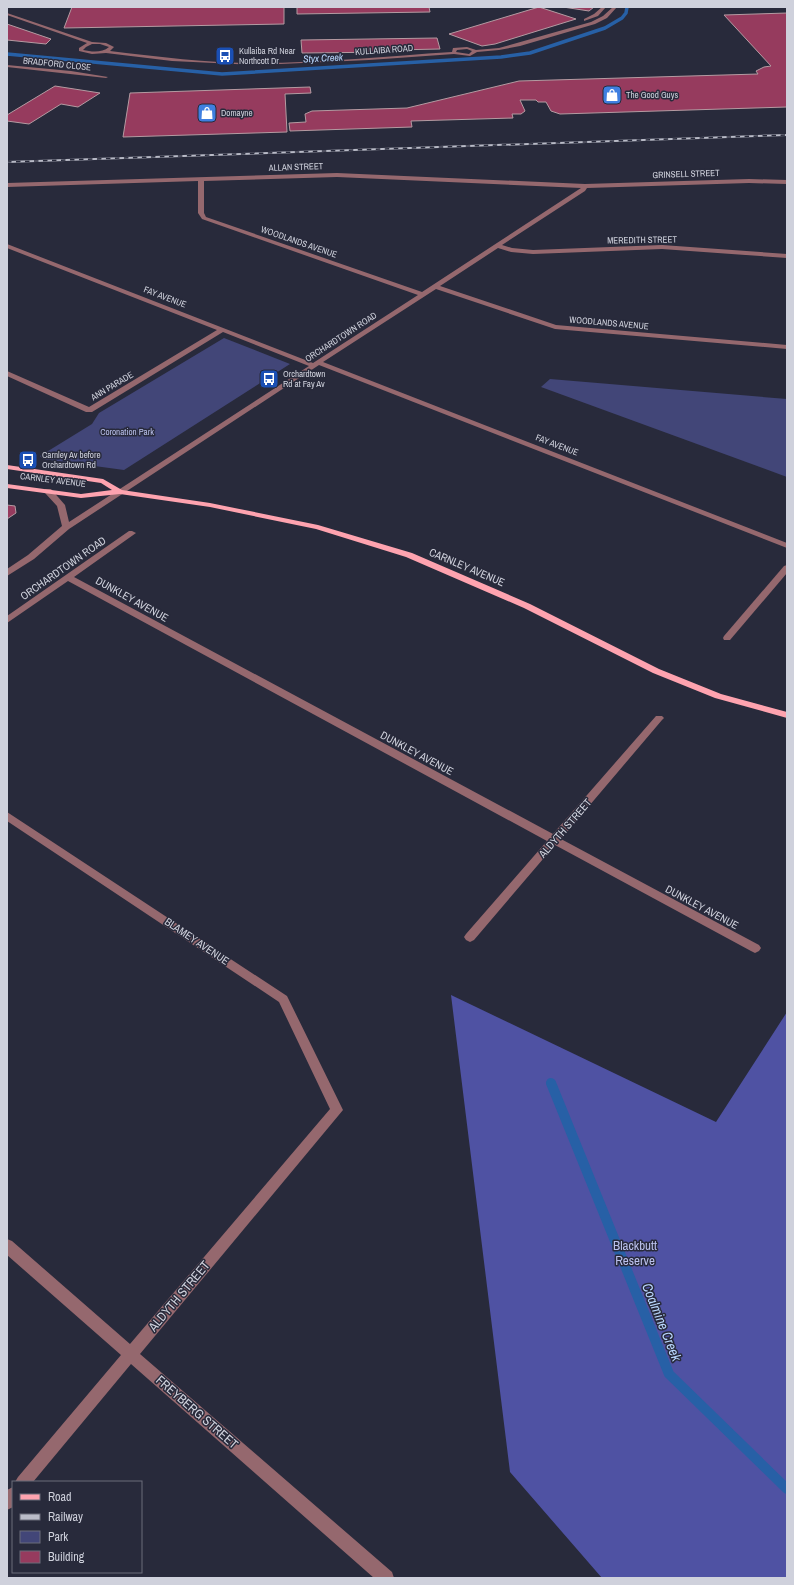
<svg xmlns="http://www.w3.org/2000/svg" width="794" height="1585" font-family="'Archivo Narrow',sans-serif">
<style>
.green{fill:#424678}
.forest{fill:#4f52a3}
.lines{fill:none;stroke-linecap:round;stroke-linejoin:round}
.stream-far1{stroke:#2760a6;stroke-width:3.5}
.stream{stroke:#2760a6;stroke-width:10}
.building{fill:#963b5e;stroke:#b49ba2}
.minor{fill:#95686e;fill-rule:evenodd}
.major{fill:#fea3af;fill-rule:evenodd}
.rail-casing{stroke:#b9bbc7;stroke-width:2}
.rail{stroke:#282a3b;stroke-width:1.5;stroke-dasharray:4.5;stroke-linecap:butt}
.labels{text-anchor:middle;dominant-baseline:central;stroke-width:3;stroke-linejoin:round;paint-order:stroke}
.far-street-label{font-size:9px;fill:#cfd1dc;stroke:#282a3b}
.far-poi-label{font-size:9px;fill:#cfd1dc;stroke:#282a3b;text-anchor:start}
.far-park-label{font-size:9px;fill:#bac0ec;stroke:#282a3b}
.far-water-label{font-size:10px;font-style:italic;fill:#b9d7fe;stroke:#282a3b}
.street-label{font-size:11px;fill:#cfd1dc;stroke:#282a3b}
.near-park-label{font-size:13px;fill:#bac0ec;stroke:#282a3b}
.near-street-label{font-size:13px;fill:#cfd1dc;stroke:#282a3b}
.near-water-label{font-size:14px;font-style:italic;fill:#b9d7fe;stroke:#282a3b}
</style>
<rect width="100%" height="100%" fill="#282a3b"/>
<g class="green">
<polygon points="224,338 290,364 124,470 43,459 40,456 92,424 99,413"/>
<polygon points="550,379 787,399 787,477 541,387"/>
</g>
<polygon class="forest" points="451,995 716,1122 787,1012 787,1578 602,1578 510,1472"/>
<g class="lines">
<polyline class="stream-far1" points="7,54 222,74 501,57 530,53 605,28 622,18 626,13 627,7"/>
<polyline class="stream" points="551,1083 669,1374 787,1489"/>
</g>
<g class="building">
<polygon points="72,7 284,7 284,24 64,28"/>
<polygon points="297,7 429,7 430,12 297,14"/>
<polygon points="539,7 576,19 495,44 482,46 449,34"/>
<polygon points="563,7 594,7 589,11"/>
<polygon points="787,13 787,107 560,114 551,111 546,102 538,102 536,100 520,100 525,111 521,114 512,114 513,118 411,121 412,127 290,131 289,123 306,122 305,114 312,111 407,108 519,81 758,74 756,71 764,67 771,66 724,15"/>
<polygon points="7,24 51,39 46,44 7,40"/>
<polygon points="437,38 440,49 393,50 393,52 302,53 301,40"/>
<polygon points="55,86 100,93 78,107 61,104 29,124 7,121 7,115"/>
<polygon points="310,87 311,93 285,94 287,132 123,137 130,93"/>
<polygon points="7,505 15,506 16,513 7,519"/>
</g>
<g class="lines">
<g class="minor">
<polygon points="602,7 606,7 598,16 584,21 584,19 594,14"/>
<path d="M613 7H617L607 18 595 24 520 46 499 50 477 52 470 56 454 54 369 60 258 65 172 61 106 53 92 54 79 51V48L87 43 7 15V13L92 42 106 43 114 47 110 51C159 57 208 63 258 63 323 63 388 56 452 52L453 48 467 47 476 50 499 48 591 22 603 16ZM92 44H100L109 47C102 53 92 52 83 50L86 47ZM467 49 472 51 469 54 456 52 457 50Z"/>
<polygon points="7,65 71,71 108,77 106,78 7,67"/>
<path d="M337 173 585 184 749 179 787 180V184L749 183 587 188 585 191 502 245 512 248 533 250 662 245 787 254V258L662 249 533 254 511 252 498 248 440 286 556 325 787 345V349L555 329 436 289 323 362 787 543V548L319 365 69 529 34 559 7 576V569L28 555 62 526 57 506 45 493V489H51L65 505 69 522 309 366 223 332 92 412H86L7 376V371L89 407 217 330 7 248V244L313 363 418 295 202 219 198 213V181L7 187V183ZM337 177 581 188 422 292 206 217 204 213V181Z"/>
<polygon points="129,531 132,531 136,533 74,577 553,834 656,716 662,716 664,718 662,720 561,839 759,945 761,948 759,951 755,953 751,951 555,845 474,940 470,942 466,940 464,937 466,934 547,841 68,581 7,623 7,616"/>
<polygon points="787,565 787,573 730,640 724,640 723,638 724,636 784,566"/>
<polygon points="7,812 287,996 343,1110 140,1354 392,1572 394,1578 374,1578 131,1364 33,1482 15,1482 18,1477 121,1355 7,1255 7,1239 12,1241 130,1344 330,1109 279,1002 7,821"/>
<polygon points="13,1487 13,1507 7,1510 7,1490"/>
</g>
<polygon class="major" points="7,465 103,479 122,490 210,503 318,525 412,553 530,604 659,669 721,694 787,712 787,718 715,698 653,673 524,608 406,557 316,529 210,507 120,494 81,498 7,488 7,484 81,494 112,490 101,483 7,469"/>
<g class="rail-casing">
<polyline id="rail" points="7,162 787,135"/>
</g>
<use href="#rail" class="rail"/>
</g>
<defs>
<g id="bus-square" transform="scale(1)"><rect x="-9" y="-9" width="18" height="18" rx="4" fill="#1a4fb4" stroke="#282a3b"/><path d="M-5-6H5V4H4V6H2V4H-2V6H-4V4H-5ZM-3.5-4V0h7V-4ZM-3.5 1.2v1.5H-2V1.2ZM2 1.2v1.5H3.5V1.2Z" fill="#fff"/></g>
<g id="shop-square" transform="scale(1)"><rect x="-9" y="-9" width="18" height="18" rx="4" fill="#3f7fe0" stroke="#282a3b"/><path d="M-5-2.5h2.3a2.7 3.5 0 0 1 5.4 0H5L5.5 6h-11ZM-1.5-2.5h3a1.5 2.3 0 0 0-3 0Z" fill="#fff"/></g>
</defs>
<g fill-rule="evenodd">
<use href="#bus-square" x="225" y="56"/>
<use href="#shop-square" x="612" y="95"/>
<use href="#shop-square" x="207" y="113"/>
<use href="#bus-square" x="269" y="379"/>
<use href="#bus-square" x="28" y="460"/>
</g>
<g class="labels">
<g class="far-street-label">
<text transform="translate(384 50) rotate(-4)">KULLAIBA ROAD</text>
<text transform="translate(57 64) rotate(6)">BRADFORD CLOSE</text>
<text transform="translate(296 167) rotate(-2)">ALLAN STREET</text>
<text transform="translate(686 174) rotate(-2)">GRINSELL STREET</text>
<text transform="translate(642 240) rotate(-1)">MEREDITH STREET</text>
<text transform="translate(299 242) rotate(19)">WOODLANDS AVENUE</text>
<text transform="translate(165 297) rotate(21)">FAY AVENUE</text>
<text transform="translate(609 323) rotate(5)">WOODLANDS AVENUE</text>
<text transform="translate(341 337) rotate(-33)">ORCHARDTOWN ROAD</text>
<text transform="translate(112 386) rotate(-31)">ANN PARADE</text>
<text transform="translate(557 445) rotate(21)">FAY AVENUE</text>
<text transform="translate(53 480) rotate(7)">CARNLEY AVENUE</text>
</g>
<g class="far-poi-label">
<text x="239" y="51">Kullaiba Rd Near<tspan x="239" dy="10">Northcott Dr</tspan></text>
<text x="626" y="95">The Good Guys</text>
<text x="221" y="113">Domayne</text>
<text x="283" y="374">Orchardtown<tspan x="283" dy="10">Rd at Fay Av</tspan></text>
<text x="42" y="455">Carnley Av before<tspan x="42" dy="10">Orchardtown Rd</tspan></text>
</g>
<g class="far-park-label">
<text x="127" y="432">Coronation Park</text>
</g>
<g class="far-water-label">
<text transform="translate(323 58) rotate(-3)">Styx Creek</text>
</g>
<g class="street-label">
<text transform="translate(467 567) rotate(23)">CARNLEY AVENUE</text>
<text transform="translate(63 568) rotate(-35)">ORCHARDTOWN ROAD</text>
<text transform="translate(132 599) rotate(29)">DUNKLEY AVENUE</text>
<text transform="translate(417 753) rotate(28)">DUNKLEY AVENUE</text>
<text transform="translate(565 828) rotate(-49)">ALDYTH STREET</text>
<text transform="translate(702 907) rotate(28)">DUNKLEY AVENUE</text>
<text transform="translate(197 941) rotate(34)">BLAMEY AVENUE</text>
</g>
<g class="near-park-label">
<text x="635" y="1245">Blackbutt<tspan x="635" dy="15">Reserve</tspan></text>
</g>
<g class="near-street-label">
<text transform="translate(179 1296) rotate(-50)">ALDYTH STREET</text>
<text transform="translate(197 1412) rotate(41)">FREYBERG STREET</text>
</g>
<g class="near-water-label">
<text transform="translate(662 1322) rotate(68)">Coalmine Creek</text>
</g>
</g>
<rect width="794" height="1585" fill="none" stroke="#cfd1dc" stroke-width="16"/>
<rect x="12" y="1481" width="130" height="92" fill="#282a3b" stroke="#6b6d7b"/>
<rect x="20" y="1494" width="20" height="6" fill="#fea3af" stroke="#6b6d7b"/>
<text x="48" y="1501" font-size="12" fill="#cfd1dc">Road</text>
<rect x="20" y="1514" width="20" height="6" fill="#b9bbc7" stroke="#6b6d7b"/>
<text x="48" y="1521" font-size="12" fill="#cfd1dc">Railway</text>
<rect x="20" y="1531" width="20" height="12" fill="#424678" stroke="#6b6d7b"/>
<text x="48" y="1541" font-size="12" fill="#cfd1dc">Park</text>
<rect x="20" y="1551" width="20" height="12" fill="#963b5e" stroke="#6b6d7b"/>
<text x="48" y="1561" font-size="12" fill="#cfd1dc">Building</text>
</svg>
